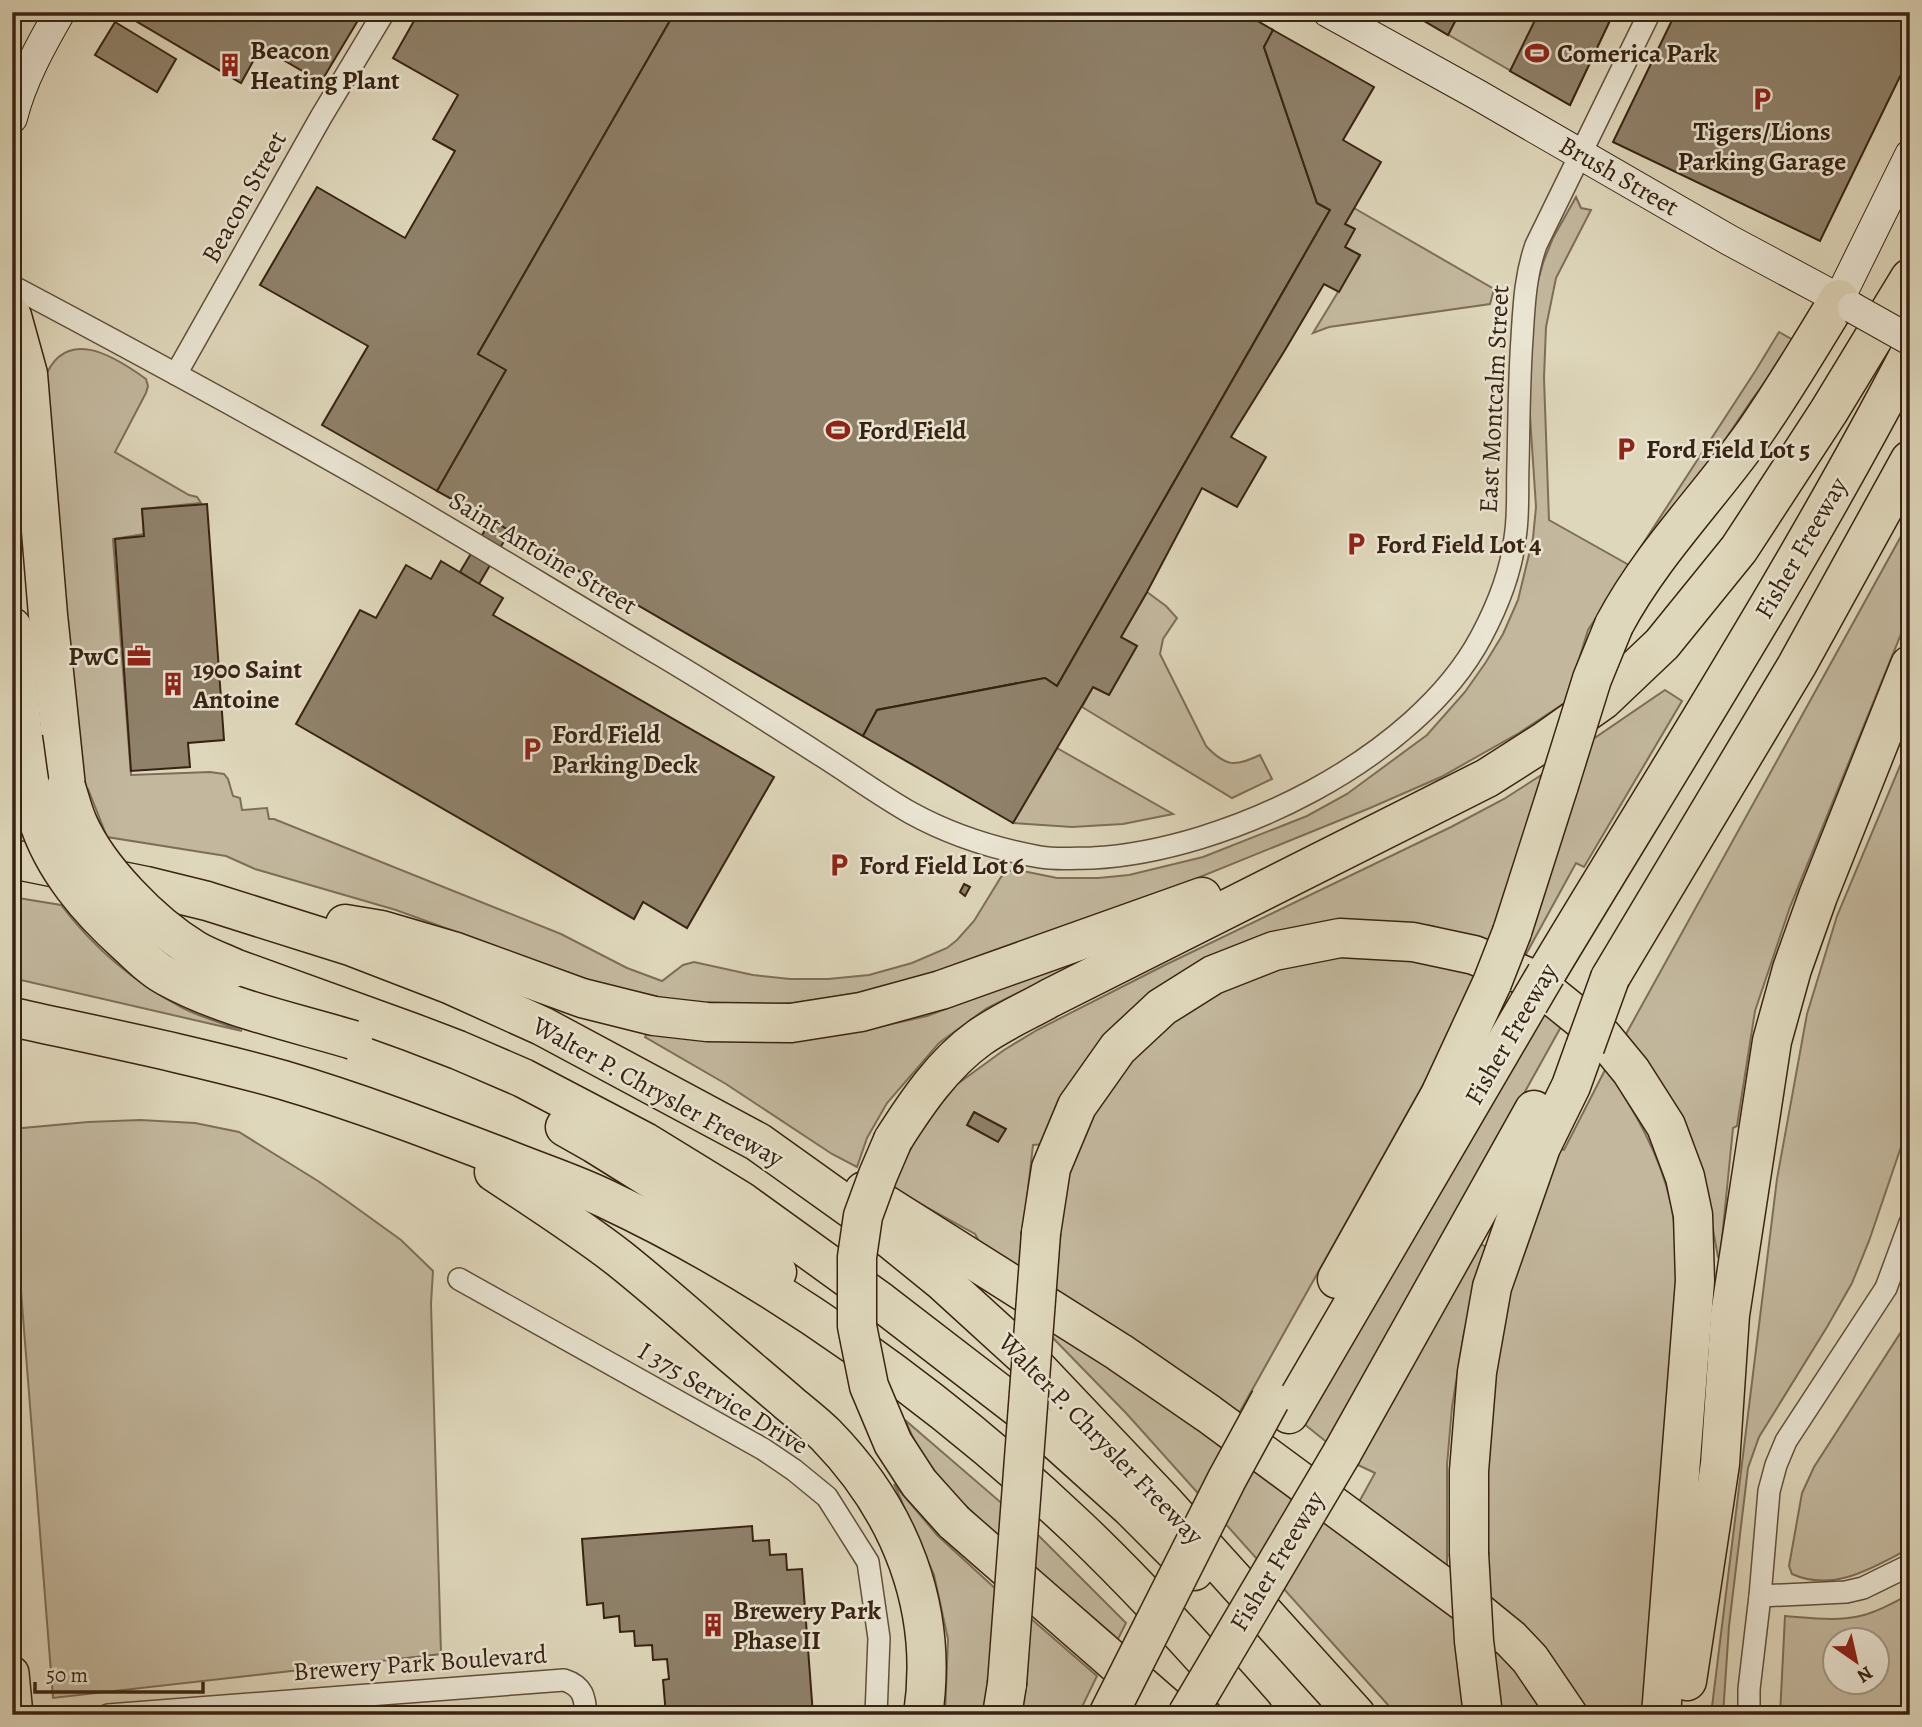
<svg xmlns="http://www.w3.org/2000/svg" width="1922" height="1727" font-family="Alegreya,serif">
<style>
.green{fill:#c3b89e;stroke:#7e6e58;stroke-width:2;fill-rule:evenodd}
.building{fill:#8f816a;stroke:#382312;stroke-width:2}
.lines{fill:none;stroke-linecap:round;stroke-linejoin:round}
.street-casing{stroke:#62503c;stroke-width:24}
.secondary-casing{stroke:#382312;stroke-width:32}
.primary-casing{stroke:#382312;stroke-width:36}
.highway-casing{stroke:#382312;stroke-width:41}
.street{stroke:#eae5d3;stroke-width:21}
.secondary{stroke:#eae5d3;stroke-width:30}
.primary{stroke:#dfd7bb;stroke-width:33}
.highway{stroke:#dfd7bb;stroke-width:38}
.secondary-bridge-casing{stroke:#382312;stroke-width:32;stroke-linecap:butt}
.highway-bridge-casing{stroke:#382312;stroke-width:41;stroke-linecap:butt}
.secondary-bridge{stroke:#eae5d3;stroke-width:30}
.highway-bridge{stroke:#dfd7bb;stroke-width:38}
.labels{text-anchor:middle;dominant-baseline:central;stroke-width:5;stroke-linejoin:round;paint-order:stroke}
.poi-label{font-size:26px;font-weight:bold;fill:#382312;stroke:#eae5d3;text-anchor:start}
.street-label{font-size:26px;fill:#382312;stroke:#eae5d3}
</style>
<rect width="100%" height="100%" fill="#dfd7bb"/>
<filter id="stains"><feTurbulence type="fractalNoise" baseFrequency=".00286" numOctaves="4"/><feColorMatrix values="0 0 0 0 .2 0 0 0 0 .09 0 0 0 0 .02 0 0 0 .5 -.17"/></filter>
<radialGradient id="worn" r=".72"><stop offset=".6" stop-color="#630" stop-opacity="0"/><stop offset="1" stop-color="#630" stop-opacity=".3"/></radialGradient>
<g class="green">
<polygon points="1409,12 1614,12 1570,105"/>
<path d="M1576 197 1581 208 1591 210 1556 278 1546 327 1544 378 1549 520 1629 565 1756 370 1779 332 1793 340 1790 348 1751 401 1704 471 1602 609 1588 630 1566 702 1519 733 1441 777 1370 808 1163 892 890 988 794 1003 759 1005 695 1003 663 998 594 982 396 910 255 869 226 856 107 837 88 789 80 781 44 380C64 325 113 355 146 379L148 386 146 393 115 452 189 495 197 497 201 503 142 509 144 534 113 539 131 775 210 772 224 774 228 779 233 796 240 798 242 810 267 808 269 819H274L561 934 627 968 662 981 683 965 694 962 753 975 790 979H828L869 975 912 963 947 948 957 940 974 921 1001 877 1009 871 1018 870 1057 878H1098L1129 875 1203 857 1307 816 1347 794 1427 735 1465 692 1486 662 1503 634 1518 600 1533 538 1536 507 1526 356 1536 288 1543 263 1553 238Z"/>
<polygon points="1354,208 1494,289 1490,304 1329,327 1313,333 1360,256 1345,247 1354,229 1345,224"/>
<polygon points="1910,520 1910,612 1790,907 1755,1011 1737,1126 1733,1128 1720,1259 1718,1257 1706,1191 1663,1089 1626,1034"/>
<path d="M1147 592 1166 606 1177 618 1163 639 1160 654 1206 746C1226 767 1235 767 1260 755L1272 779 1232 798 1082 707 1093 687 1109 695 1137 646 1121 637Z"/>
<polygon points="1665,690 1682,701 1584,867 1576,863 1507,989 1586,744"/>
<polygon points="1910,742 1910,1109 1902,1144 1869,1241 1852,1283 1827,1327 1759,1437 1748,1468 1729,1626 1723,1715 1711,1715 1777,1179 1807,1014 1837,916"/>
<polygon points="1057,748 1173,814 1123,824 1072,827 1013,823"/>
<polygon points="1546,772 1492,945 1457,933 1432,926 1401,922 1248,943 1046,1144 1033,1145 1019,1269 981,1245 975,1234 892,1188 907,1155 921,1130 943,1101 956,1085 1004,1050 1037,1030 1165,965 1451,827 1504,799"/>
<path d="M12 897 61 905C94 948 133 982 181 1007 200 1017 222 1023 242 1031L12 978Z"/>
<polygon points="1089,955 1090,958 987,1008 939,1043 887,1103 867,1138 857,1167 832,1154 726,1084 645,1037 648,1031 860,1031 927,1016"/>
<polygon points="1353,955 1406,957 1478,974 1460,1019 1238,1415 1052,1295 1053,1227 1074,1155 1088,1123 1135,1055 1197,1001 1267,970"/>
<polygon points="1545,1011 1562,1025 1329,1444 1303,1423"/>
<path d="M1606 1068C1634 1110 1660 1154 1671 1204 1676 1228 1676 1254 1676 1279L1645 1715H1587L1485 1598 1481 1483 1504 1309 1560 1148 1564 1150Z"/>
<polygon points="140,1120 195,1123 239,1132 318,1181 347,1201 401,1240 433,1271 431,1304 441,1654 53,1698 12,1177 12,1129 88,1122"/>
<polygon points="1479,1243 1486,1247 1464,1333 1452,1407 1447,1465 1447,1567 1359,1502 1375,1473 1356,1464"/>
<path d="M1910 1318V1548C1874 1567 1834 1593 1792 1574L1789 1566 1802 1493 1814 1467Z"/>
<polygon points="1049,1321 1420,1583 1514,1667 1551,1715 1397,1715 1126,1413 1050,1335"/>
<polygon points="905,1420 1034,1531 1126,1623 1118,1639 999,1538 952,1493 919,1451"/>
<polygon points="894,1484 937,1535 998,1591 991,1672 984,1715 945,1715 948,1639 934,1575"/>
<path d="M1910 1594V1715H1780L1785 1616C1811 1618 1838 1622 1864 1615 1880 1611 1895 1602 1910 1594ZM1834 1640H1876V1682H1834Z"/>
<polygon points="1029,1617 1097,1676 1078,1715 1017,1715"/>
</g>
<g class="building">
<polygon points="125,12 363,12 321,82 261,47 241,83 124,14"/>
<polygon points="419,12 675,12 478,354 506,370 437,491 322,425 368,346 260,285 317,187 405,238 455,151 433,139 458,95 393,58"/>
<polygon points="675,12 1242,12 1273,30 1264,47 1317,203 1330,210 1057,686 1045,678 877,710 863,736 510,531 437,491 506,370 478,354"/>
<polygon points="1409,12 1460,12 1448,35"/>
<polygon points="1539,12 1614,12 1570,105 1510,71"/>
<polygon points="1676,12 1910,12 1910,56 1820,241 1613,142"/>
<polygon points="115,22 176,59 157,92 95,55"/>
<polygon points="1273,30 1374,87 1343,140 1381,162 1345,224 1355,229 1345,247 1360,255 1339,292 1324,284 1285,350 1231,437 1266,457 1237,507 1202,488 1147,592 1121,637 1137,646 1109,695 1093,687 1013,823 863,736 877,710 1045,678 1057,686 1330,210 1317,203 1264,47"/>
<polygon points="207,504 224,740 188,743 190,767 131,771 115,539 144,536 142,509"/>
<polygon points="491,520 510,531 479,584 460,572"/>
<polygon points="441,561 503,598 493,615 774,777 687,928 643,902 634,919 296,724 360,610 376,618 406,565 431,579"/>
<polygon points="964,884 970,887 965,896 960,892"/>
<polygon points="974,1112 1006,1129 998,1142 967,1125"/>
<polygon points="752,1526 753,1541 769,1540 770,1555 786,1554 787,1570 802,1569 813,1715 666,1715 663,1680 669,1679 667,1659 653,1660 652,1645 635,1646 634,1631 620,1632 619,1616 604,1618 603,1603 587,1605 582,1539"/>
</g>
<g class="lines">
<g class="street-casing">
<g id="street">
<path d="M12 286C127 347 241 409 354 473 457 532 559 595 662 656 716 688 769 722 822 756 852 775 881 796 911 813 951 835 995 849 1040 857 1057 860 1075 858 1092 858 1227 851 1416 759 1481 637 1497 607 1511 572 1515 538 1519 514 1517 488 1518 464 1519 422 1519 380 1522 338 1524 306 1525 276 1536 245L1650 12"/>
<polyline points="176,374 321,117 384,12"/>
<polyline points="459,1279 763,1449 794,1470 827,1497 868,1562 879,1638 876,1715"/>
<polyline points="1760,1596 1846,1592 1863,1588 1910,1565"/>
<path d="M108 1715 564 1680C583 1686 585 1697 586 1715"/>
<polyline points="1749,1715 1749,1689 1760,1596 1769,1491 1776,1465 1786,1441 1886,1288 1910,1223"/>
</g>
</g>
<g class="secondary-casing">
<g id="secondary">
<polyline points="1328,12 1478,95 1729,240 1839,299 1853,308"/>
<path d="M12 118C21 81 41 45 60 12"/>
<polyline points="1839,299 1910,155"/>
</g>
</g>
<g class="primary-casing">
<polyline id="primary" points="12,1673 16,1715"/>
</g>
<g class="highway-casing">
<g id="highway">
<polyline points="12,316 28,374 48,615 66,787"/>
<path d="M1614 625C1650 557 1705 501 1750 439 1782 394 1810 346 1839 299"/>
<polyline points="12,627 23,738"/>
<polyline points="12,859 146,886 207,901 353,947 449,984 542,1026 758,1142 863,1217 942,1281 1033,1364 1161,1499 1356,1715"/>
<polyline points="345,924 381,930 456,952 582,998 654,1016 707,1022 791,1023 861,1012 941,990 1202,897"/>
<polyline points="1512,932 1559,785"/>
<polyline points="234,968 411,1032 458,1050 523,1078 645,1142 741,1201 881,1302 1029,1416 1131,1508 1194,1571"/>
<path d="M1546 974C1669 769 1799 566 1910 353"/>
<polyline points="1610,978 1797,665 1910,460"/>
<path d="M12 1017C103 1037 194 1055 283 1080 358 1102 431 1130 504 1158 538 1172 573 1183 606 1199 776 1279 942 1399 1078 1528 1140 1587 1198 1651 1254 1715"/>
<polyline points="565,1127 595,1144 712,1217 777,1272"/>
<path d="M893 1140C917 1102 943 1064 979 1038 1001 1022 1027 1011 1050 998L1487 778 1545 741 1603 700 1662 644 1739 549 1829 411 1910 278"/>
<path d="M494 1172C536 1200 580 1228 620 1259 655 1287 688 1316 721 1345 744 1365 767 1384 790 1404 802 1414 815 1424 826 1435 900 1511 939 1608 923 1715"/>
<polyline points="864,1191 1119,1352 1209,1414 1479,1613 1511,1639 1530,1659 1568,1715"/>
<polyline points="1041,1233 1051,1168 1077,1106 1118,1048 1162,1007 1213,975 1274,951 1340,938 1413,942 1474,955 1530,978 1603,1037 1631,1071 1666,1126 1685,1177 1693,1215 1695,1281 1661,1715"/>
<polyline points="1337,1279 1440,1095 1492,983"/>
<polyline points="1289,1414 1529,1003"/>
<polyline points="1342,1453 1534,1110"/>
<polyline points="954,1522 1175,1715"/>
<polyline points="1469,1553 1469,1471 1477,1372 1492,1287 1541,1147 1571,1086 1585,1047"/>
<polyline points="1687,1681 1720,1464 1730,1315 1772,1041 1792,969 1818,896 1910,665"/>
<polyline points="1002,1715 1007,1684"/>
</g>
</g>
<use href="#street" class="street"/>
<use href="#secondary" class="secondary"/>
<use href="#primary" class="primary"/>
<use href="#highway" class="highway"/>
<g class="secondary-bridge-casing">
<polyline id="secondary-bridge" points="1853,308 1910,340"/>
</g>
<g class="highway-bridge-casing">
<g id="highway-bridge">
<path d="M23 738C27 762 29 794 37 817 53 869 89 910 129 946 140 956 152 969 166 976 224 1008 290 1021 353 1040"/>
<polyline points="1559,785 1592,679 1614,625"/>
<path d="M66 787C70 799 73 812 78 823 98 869 152 924 195 950 207 957 221 962 234 968"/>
<polyline points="1492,983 1512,932"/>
<polyline points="1529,1003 1546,974"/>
<polyline points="1585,1047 1610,978"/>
<polyline points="893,1140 878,1175 863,1216 857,1257 857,1326 869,1386 893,1443 919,1483 954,1522"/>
<polyline points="1469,1553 1474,1641 1483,1715"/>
<polyline points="1007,1684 1041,1233"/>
<polyline points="1108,1715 1227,1479 1270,1400"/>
<polyline points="1187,1715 1342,1453"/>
</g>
</g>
<use href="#secondary-bridge" class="secondary-bridge"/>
<use href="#highway-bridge" class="highway-bridge"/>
</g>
<defs>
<g id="stadium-bare" transform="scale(1.89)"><path d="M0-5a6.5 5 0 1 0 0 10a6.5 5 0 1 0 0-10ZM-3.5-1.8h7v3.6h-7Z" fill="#8f2418" stroke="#eae5d3" stroke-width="2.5" paint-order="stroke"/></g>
<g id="building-bare" transform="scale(1.89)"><path d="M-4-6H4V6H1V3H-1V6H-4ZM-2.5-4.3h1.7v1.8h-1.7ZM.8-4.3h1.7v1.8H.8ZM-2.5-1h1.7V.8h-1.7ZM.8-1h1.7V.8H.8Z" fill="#8f2418" stroke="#eae5d3" stroke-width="2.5" paint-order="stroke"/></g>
<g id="parking-bare" transform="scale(1.89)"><path d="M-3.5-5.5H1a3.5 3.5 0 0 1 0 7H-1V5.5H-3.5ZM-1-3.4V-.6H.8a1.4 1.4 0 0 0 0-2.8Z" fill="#8f2418" stroke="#eae5d3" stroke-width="2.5" paint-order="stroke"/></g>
<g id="office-bare" transform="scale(1.89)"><path d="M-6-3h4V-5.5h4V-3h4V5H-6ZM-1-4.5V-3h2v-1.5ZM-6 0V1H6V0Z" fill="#8f2418" stroke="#eae5d3" stroke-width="2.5" paint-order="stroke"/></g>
</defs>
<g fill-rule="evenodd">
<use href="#stadium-bare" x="1537" y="53"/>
<use href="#building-bare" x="230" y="65"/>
<use href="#parking-bare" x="1762" y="99"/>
<use href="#stadium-bare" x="838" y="430"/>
<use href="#parking-bare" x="1626" y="449"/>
<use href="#parking-bare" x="1356" y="544"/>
<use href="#office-bare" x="139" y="656"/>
<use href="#building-bare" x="173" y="684"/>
<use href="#parking-bare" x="532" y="749"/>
<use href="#parking-bare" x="839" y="865"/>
<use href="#building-bare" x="713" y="1625"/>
</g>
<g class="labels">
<g class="poi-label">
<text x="250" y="50">Beacon<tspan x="250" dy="30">Heating Plant</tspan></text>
<text x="1557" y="53">Comerica Park</text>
<text x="1762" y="131" text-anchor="middle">Tigers/Lions<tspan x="1762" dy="30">Parking Garage</tspan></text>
<text x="858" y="430">Ford Field</text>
<text x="1646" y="449">Ford Field Lot 5</text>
<text x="1376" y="544">Ford Field Lot 4</text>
<text x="119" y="656" text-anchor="end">PwC</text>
<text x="193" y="669">1900 Saint<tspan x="193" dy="30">Antoine</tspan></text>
<text x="552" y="734">Ford Field<tspan x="552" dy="30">Parking Deck</tspan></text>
<text x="859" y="865">Ford Field Lot 6</text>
<text x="733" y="1610">Brewery Park<tspan x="733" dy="30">Phase II</tspan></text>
</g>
<g class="street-label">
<text transform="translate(1619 176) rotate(30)">Brush Street</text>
<text transform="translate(244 197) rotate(-61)">Beacon Street</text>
<text transform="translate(1494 399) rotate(-87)">East Montcalm Street</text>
<text transform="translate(1801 548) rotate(-60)">Fisher Freeway</text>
<text transform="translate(543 553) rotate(31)">Saint Antoine Street</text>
<text transform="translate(1511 1034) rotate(-60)">Fisher Freeway</text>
<text transform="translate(658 1092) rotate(29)">Walter P. Chrysler Freeway</text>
<text transform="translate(723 1398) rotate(31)">I 375 Service Drive</text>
<text transform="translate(1101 1439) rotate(46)">Walter P. Chrysler Freeway</text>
<text transform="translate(1277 1561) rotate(-59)">Fisher Freeway</text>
<text transform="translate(420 1663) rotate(-4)">Brewery Park Boulevard</text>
</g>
</g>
<rect width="1922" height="1727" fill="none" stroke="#dfd7bb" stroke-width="42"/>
<rect x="14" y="14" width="1894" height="1699" fill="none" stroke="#382312" stroke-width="3.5"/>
<rect x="21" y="21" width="1880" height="1685" fill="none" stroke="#382312" stroke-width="2"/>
<g transform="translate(1856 1661) rotate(146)"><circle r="33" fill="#eae5d3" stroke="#a39786" stroke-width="2"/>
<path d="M0-5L12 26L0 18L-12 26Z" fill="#8f2418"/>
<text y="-10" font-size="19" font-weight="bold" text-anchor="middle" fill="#382312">N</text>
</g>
<path d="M35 1682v10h168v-10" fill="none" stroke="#382312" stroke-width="3.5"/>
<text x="46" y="1682" font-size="21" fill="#382312" stroke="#eae5d3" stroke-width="5" paint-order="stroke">50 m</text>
<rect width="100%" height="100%" filter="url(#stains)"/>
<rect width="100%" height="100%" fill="url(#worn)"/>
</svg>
